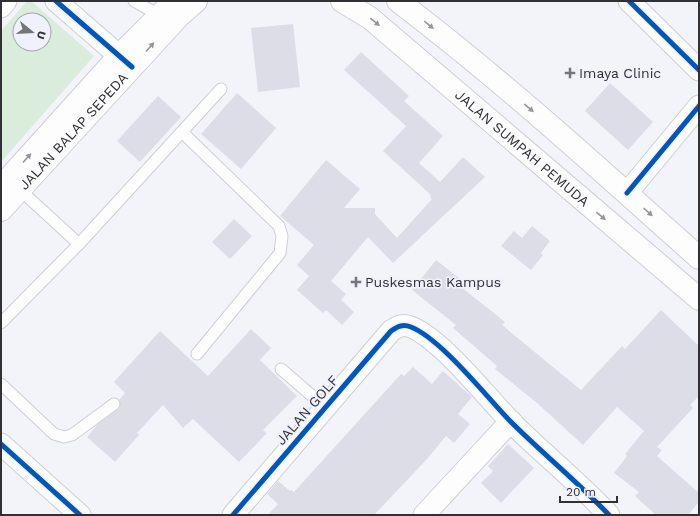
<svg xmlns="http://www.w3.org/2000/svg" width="700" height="516" font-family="'Work Sans',sans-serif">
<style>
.green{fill:#daeddd;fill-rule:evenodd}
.building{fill:#dddde8}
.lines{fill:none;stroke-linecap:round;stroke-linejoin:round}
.lane-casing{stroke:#cfcfd4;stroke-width:13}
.street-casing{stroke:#cfcfd4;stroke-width:23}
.primary-casing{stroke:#cfcfd4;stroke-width:24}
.lane{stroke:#fdfdfe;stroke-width:11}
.street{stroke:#fdfdfe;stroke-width:21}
.primary{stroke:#fdfdfe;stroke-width:22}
.cycleway-casing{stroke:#f0f1fd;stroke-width:8}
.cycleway{stroke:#0057b8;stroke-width:5}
.oneway{fill:#96969a}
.poi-dot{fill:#74757a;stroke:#f0f1fd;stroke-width:1.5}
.labels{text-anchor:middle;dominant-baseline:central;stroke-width:3.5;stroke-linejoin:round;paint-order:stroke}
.poi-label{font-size:14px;fill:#303035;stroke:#f0f1fd;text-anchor:start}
.street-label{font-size:14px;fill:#303035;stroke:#f0f1fd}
</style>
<rect width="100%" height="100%" fill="#f3f4fa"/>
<path class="green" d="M27 1H31L94 56 1 162V31ZM20 20H44V44H20Z"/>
<g class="building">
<polygon points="293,24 300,87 258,92 251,28"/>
<polygon points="361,52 409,96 404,101 443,136 419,163 440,182 463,157 485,177 393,263 368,237 331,281 346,294 341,300 354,312 342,325 326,310 323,313 297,290 309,276 297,265 314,245 280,216 326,160 360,189 344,208 375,208 375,214 397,238 432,199 430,197 431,195 383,151 406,126 344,70"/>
<polygon points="610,83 653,122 628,150 585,111"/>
<polygon points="237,93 276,128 241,169 201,134"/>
<polygon points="158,96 181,117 140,162 117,141"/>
<polygon points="234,219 252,236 230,259 212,242"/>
<polygon points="532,226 550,241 541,253 543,255 531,270 501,246 514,231 522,238"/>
<polygon points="436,260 459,278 455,282 505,322 502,325 581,390 622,346 625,349 661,310 699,346 699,396 690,405 693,408 657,447 662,450 657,456 699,493 699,502 688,515 656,515 635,496 639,492 614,473 627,456 625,454 644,431 617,407 583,445 537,403 495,369 497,366 453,328 456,325 412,290"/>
<polygon points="251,329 271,348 260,360 297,396 263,430 267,433 239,462 193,419 183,428 163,405 137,433 139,435 115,462 87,437 98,424 120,407 119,400 125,393 114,382 160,331 208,376"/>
<polygon points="413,367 432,384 443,371 472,397 458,414 470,424 454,443 446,436 428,458 374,515 268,515 278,504 267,494 278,481 290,491 291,490 294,492 401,374 404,376"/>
<polygon points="508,444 534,468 501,503 481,483 493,471 488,466"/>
</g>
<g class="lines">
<g class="lane-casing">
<g id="lane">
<polyline points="134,1 163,17"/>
<polyline points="182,132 279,226 282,236 280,253 197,354"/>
<polyline points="18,188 79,244"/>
<polyline points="1,323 79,244 221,89"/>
<polyline points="281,369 325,407"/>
<polyline points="1,384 54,434 64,437 72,435 114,404"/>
</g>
</g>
<g class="street-casing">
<g id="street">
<polyline points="56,1 132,67"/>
<polyline points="629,1 699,70"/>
<polyline points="1,7 6,1"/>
<polyline points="627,193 699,106"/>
<polyline points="1,444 80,515"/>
<path d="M233 515 391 331C398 326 403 324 411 327 441 339 486 396 510 421 542 453 578 482 609 515"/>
<polyline points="424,515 511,421"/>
</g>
</g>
<g class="primary-casing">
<g id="primary">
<path id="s1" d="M342 1 370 18 699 299"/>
<path d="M398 1C503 81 601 170 699 258"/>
<polyline points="1,187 119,56 169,6"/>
<path id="s2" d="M1 210 179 16 196 1"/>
</g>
</g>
<use href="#lane" class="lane"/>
<use href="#street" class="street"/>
<use href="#primary" class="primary"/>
<g class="cycleway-casing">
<g id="cycleway">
<polyline points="56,1 132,67"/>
<polyline points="629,1 699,70"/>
<polyline points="627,193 699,106"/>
<polyline points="1,444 80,515"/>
<path d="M233 515 391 331C398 326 403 324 411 327 441 339 486 396 510 421 542 453 578 482 609 515"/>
</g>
</g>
<use href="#cycleway" class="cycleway"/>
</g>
<defs><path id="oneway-solid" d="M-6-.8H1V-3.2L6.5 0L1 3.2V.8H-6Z"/></defs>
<g class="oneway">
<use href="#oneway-solid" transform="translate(375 22) rotate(39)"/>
<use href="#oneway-solid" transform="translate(429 25) rotate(39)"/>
<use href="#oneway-solid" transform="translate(150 47) rotate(-48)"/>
<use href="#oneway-solid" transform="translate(529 108) rotate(40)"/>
<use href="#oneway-solid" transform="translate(27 158) rotate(-48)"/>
<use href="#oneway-solid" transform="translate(648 212) rotate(42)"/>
<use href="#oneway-solid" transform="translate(601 216) rotate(40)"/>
</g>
<g class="poi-dot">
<path d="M568 67h4v4h4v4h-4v4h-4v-4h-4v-4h4z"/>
<path d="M354 276h4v4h4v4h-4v4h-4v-4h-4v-4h4z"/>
</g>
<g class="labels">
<g class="poi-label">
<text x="579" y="73">Imaya Clinic</text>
<text x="365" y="282">Puskesmas Kampus</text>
</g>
<g class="street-label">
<text stroke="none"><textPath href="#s2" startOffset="107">JALAN BALAP SEPEDA</textPath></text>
<text stroke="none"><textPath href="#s1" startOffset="233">JALAN SUMPAH PEMUDA</textPath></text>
<text transform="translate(307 410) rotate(-49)">JALAN GOLF</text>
</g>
</g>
<rect width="700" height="516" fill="none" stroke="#303035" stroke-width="4"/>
<g transform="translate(32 32) rotate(108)"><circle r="19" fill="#f0f1fd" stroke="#a3a4ad"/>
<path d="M0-3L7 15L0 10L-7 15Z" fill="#74757a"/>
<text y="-6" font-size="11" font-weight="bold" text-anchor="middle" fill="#303035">U</text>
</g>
<path d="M560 496v6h57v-6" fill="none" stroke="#303035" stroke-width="2"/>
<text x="566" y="496" font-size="12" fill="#303035" stroke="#f0f1fd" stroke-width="3" paint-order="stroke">20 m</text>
</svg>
